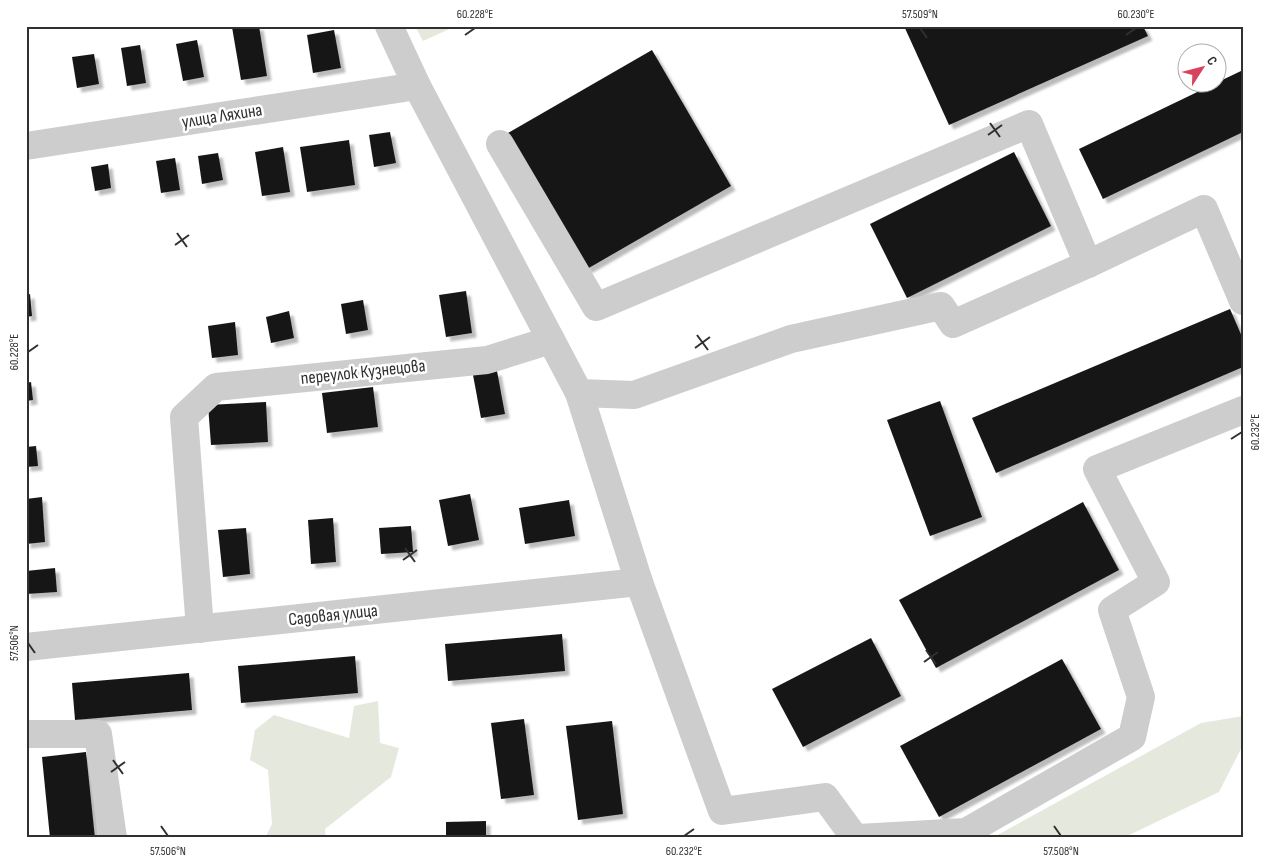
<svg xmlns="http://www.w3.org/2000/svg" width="1269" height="864" font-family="'Sofia Sans Condensed',sans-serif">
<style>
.green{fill:#e5e9dd}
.building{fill:#171717;filter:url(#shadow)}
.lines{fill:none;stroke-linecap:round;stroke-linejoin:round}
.minor{stroke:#cdcdcd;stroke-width:28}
.ticks{fill:none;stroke:#303030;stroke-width:2}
.labels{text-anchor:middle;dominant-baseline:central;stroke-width:5;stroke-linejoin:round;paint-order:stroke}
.street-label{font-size:18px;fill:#303030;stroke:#fff}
.neatline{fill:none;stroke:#303030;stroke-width:2}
.ticks-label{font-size:12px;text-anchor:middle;fill:#303030}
</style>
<defs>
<filter id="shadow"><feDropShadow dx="4.5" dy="4.5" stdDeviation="1" flood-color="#0004"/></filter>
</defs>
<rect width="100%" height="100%" fill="#fff"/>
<g class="green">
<polygon points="415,26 456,26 423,41"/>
<polygon points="378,701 380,743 399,748 391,777 325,829 326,838 265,838 272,824 268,770 250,760 255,730 274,715 349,738 354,706"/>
<polygon points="1243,716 1243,745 1219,792 1123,838 992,838 1201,723"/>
</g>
<g class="building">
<polygon points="259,26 267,76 241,80 232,27"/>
<polygon points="904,26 1143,26 1148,36 949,125"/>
<polygon points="334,30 341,68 313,73 307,35"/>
<polygon points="197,40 204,77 183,81 176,44"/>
<polygon points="140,45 146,83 127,86 121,48"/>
<polygon points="652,50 731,186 587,269 508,133"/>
<polygon points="94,54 99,84 77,88 72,57"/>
<polygon points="1243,70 1243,132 1103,199 1079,149"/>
<polygon points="390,132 396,163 374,167 369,135"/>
<polygon points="349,140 355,185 307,192 300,147"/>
<polygon points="283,147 290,192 262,196 255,152"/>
<polygon points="1014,152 1051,226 907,298 870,224"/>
<polygon points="218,153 223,180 202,184 198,156"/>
<polygon points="175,158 180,190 161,193 156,161"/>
<polygon points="108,164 111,188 95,191 91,167"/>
<polygon points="466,291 472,333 446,337 439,295"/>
<polygon points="30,294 32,316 26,317 26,295"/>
<polygon points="363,300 368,330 346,334 341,304"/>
<polygon points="1230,309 1243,339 1243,367 996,473 972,418"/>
<polygon points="289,311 294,338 271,343 266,317"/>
<polygon points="235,322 238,355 212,358 208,326"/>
<polygon points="497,371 505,414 481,418 473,375"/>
<polygon points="31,382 33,400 26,401 26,383"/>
<polygon points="373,387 378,427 327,433 322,393"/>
<polygon points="940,401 982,517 930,536 887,420"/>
<polygon points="266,402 268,442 211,445 208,405"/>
<polygon points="36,446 38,466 26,467 26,447"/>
<polygon points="470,494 479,540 448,546 439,500"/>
<polygon points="42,497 45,542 26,544 26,499"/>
<polygon points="569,500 575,536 525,544 519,508"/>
<polygon points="1083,502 1119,570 936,668 899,600"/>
<polygon points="333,518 336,562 311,564 308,520"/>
<polygon points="411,526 413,552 381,554 379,528"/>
<polygon points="246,528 250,574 223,577 218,530"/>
<polygon points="55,568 57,592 26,594 26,571"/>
<polygon points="562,634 565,671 448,681 445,644"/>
<polygon points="871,638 901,696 803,747 772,689"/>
<polygon points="355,656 358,693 241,703 238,666"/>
<polygon points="1062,659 1101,729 939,817 900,746"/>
<polygon points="189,673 192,710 75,720 72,683"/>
<polygon points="524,719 534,795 501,799 491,723"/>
<polygon points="612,721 623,814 578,820 566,726"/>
<polygon points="86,752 95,838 50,838 42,757"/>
<polygon points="486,821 486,838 446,838 446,822"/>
</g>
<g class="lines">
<g class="minor">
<polyline points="389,26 417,86 579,393 639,582 722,811 825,797 855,838"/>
<polyline points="500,144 596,307 1029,124 1088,264 1204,209 1243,301"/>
<polyline points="26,146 417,86"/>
<polyline points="579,393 634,395 791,339 941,306 953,324 1088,264"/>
<polyline points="200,629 184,417 216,387 487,360 551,340"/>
<polyline points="26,647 639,582"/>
<polyline points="26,734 98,734 113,838"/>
<polyline points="858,838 966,832 1132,737 1141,697 1112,610 1156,582 1097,469 1243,410"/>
</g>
</g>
<path class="ticks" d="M920 28 927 38M465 35 475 28M1126 35 1136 28M990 123 1000 137M988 135 1002 125M177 233 187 247M175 245 189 235M697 335 708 350M695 348 710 337M28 352 38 345M1231 439 1242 432M405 548 415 562M403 560 417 550M28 643 35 653M926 650 936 664M924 662 938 652M113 760 123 774M111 772 125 762M161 826 168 836M1054 826 1061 836M684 836 694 829"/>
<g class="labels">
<g class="street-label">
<text transform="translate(222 116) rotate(-9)">улица Ляхина</text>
<text transform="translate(363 372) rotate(-6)">переулок Кузнецова</text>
<text transform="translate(333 615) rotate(-6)">Садовая улица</text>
</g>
</g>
<rect width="1269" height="864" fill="none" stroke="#ffffff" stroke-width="55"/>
<g transform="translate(1202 68) rotate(54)"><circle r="24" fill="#ffffff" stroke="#acacac"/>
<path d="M0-4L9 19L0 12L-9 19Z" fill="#d8425c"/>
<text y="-8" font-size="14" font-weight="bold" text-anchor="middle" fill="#303030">С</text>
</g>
<rect x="28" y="28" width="1214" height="808" class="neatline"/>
<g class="ticks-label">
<text x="475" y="18">60.228°E</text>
<text x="920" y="18">57.509°N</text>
<text x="1136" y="18">60.230°E</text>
<text transform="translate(14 352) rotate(-90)" y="4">60.228°E</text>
<text transform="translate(1255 432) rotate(-90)" y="4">60.232°E</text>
<text transform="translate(14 643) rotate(-90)" y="4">57.506°N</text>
<text x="168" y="855">57.506°N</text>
<text x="684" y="855">60.232°E</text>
<text x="1061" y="855">57.508°N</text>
</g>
</svg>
